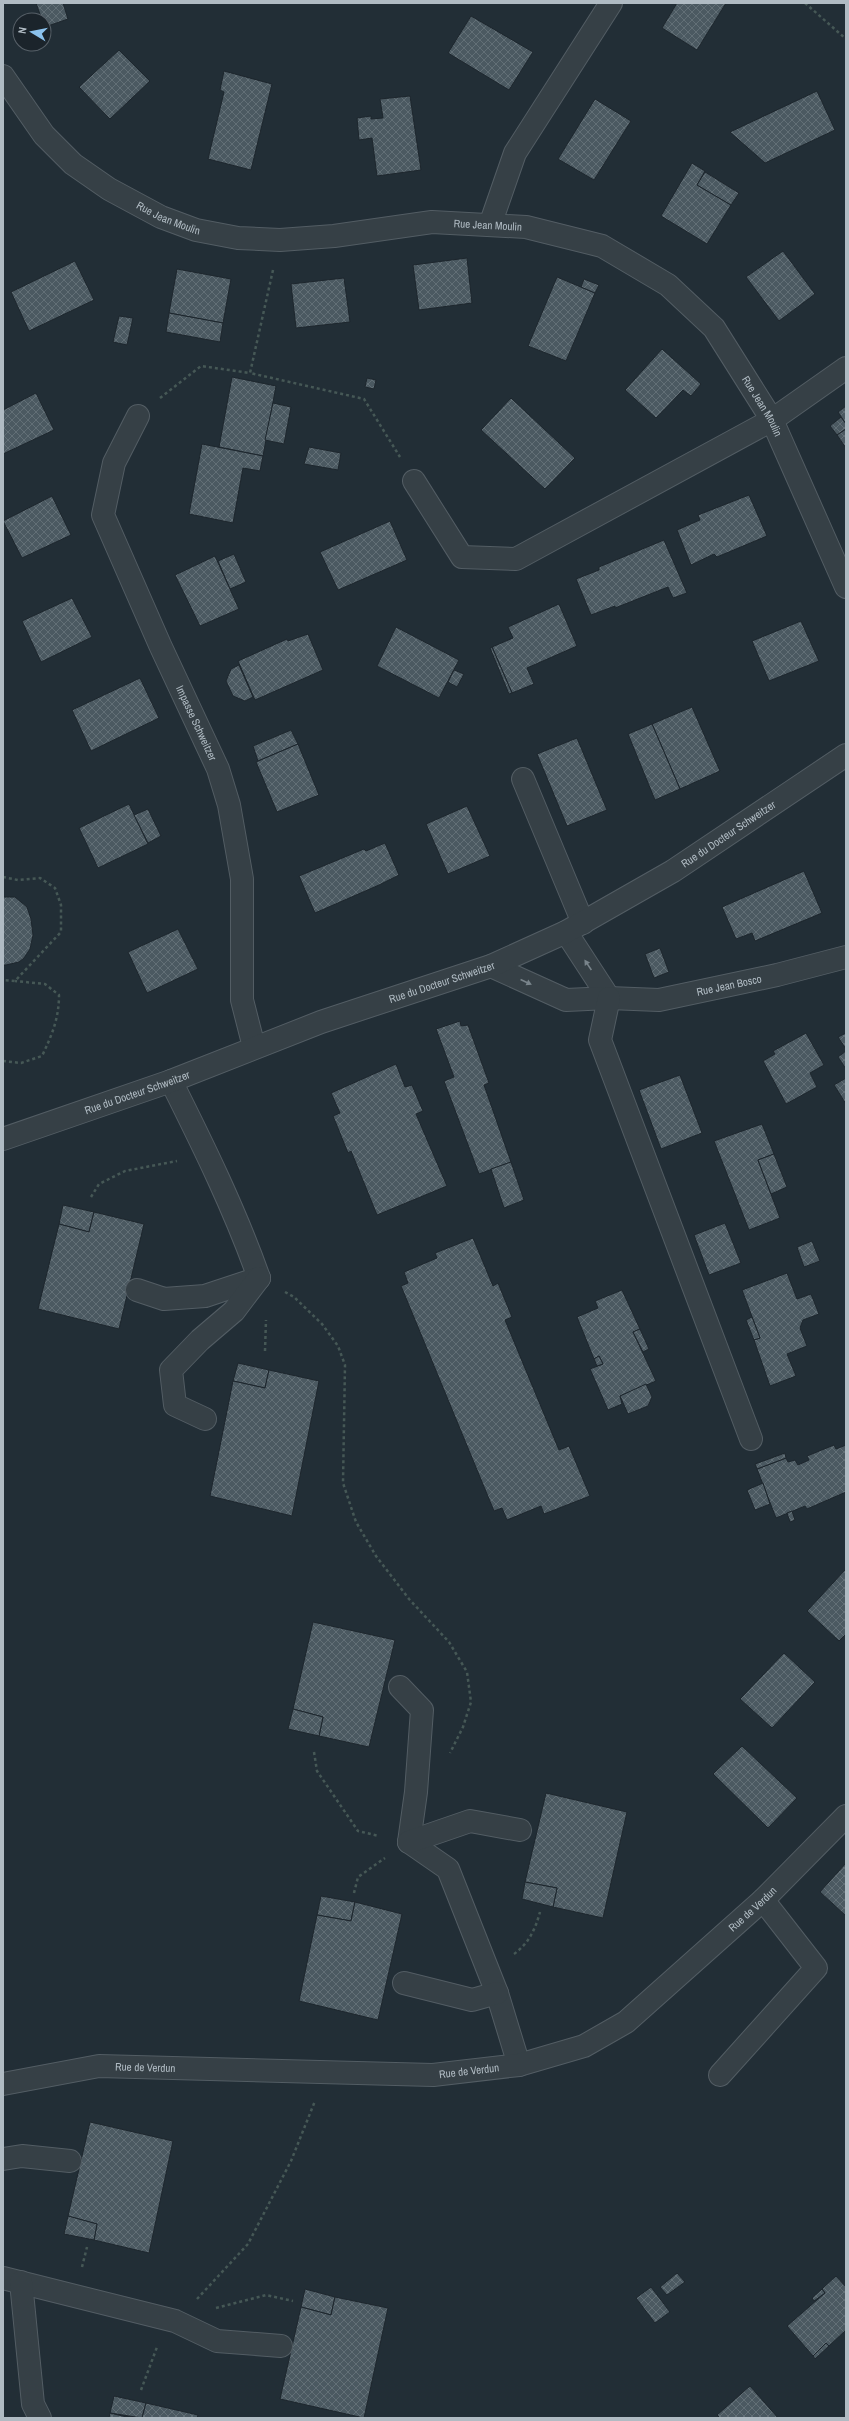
<svg xmlns="http://www.w3.org/2000/svg" width="849" height="2421" font-family="'Archivo Narrow',sans-serif">
<style>
.building{fill:url(#building-cross-hatch);stroke:#1d262d}
.lines{fill:none;stroke-linecap:round;stroke-linejoin:round}
.minor-casing{stroke:#535d64;stroke-width:24}
.path{stroke:#465856;stroke-width:2.5;stroke-dasharray:3 3;stroke-linecap:butt}
.minor{stroke:#364046;stroke-width:22}
.oneway{fill:#79848b}
.labels{text-anchor:middle;dominant-baseline:central;stroke-width:3;stroke-linejoin:round;paint-order:stroke}
.street-label{font-size:11px;fill:#b0bbc3;stroke:#1b242b}
</style>
<defs>
<pattern id="building-cross-hatch" width="8" height="8" patternUnits="userSpaceOnUse"><rect width="8" height="8" fill="#4b5961"/><path d="M0 0l8 8M0 8l8-8" fill="none" stroke="#626f76"/></pattern>
</defs>
<rect width="100%" height="100%" fill="#222e36"/>
<g class="building">
<polygon points="36,3 63,3 68,19 45,27 44,20 42,20"/>
<polygon points="677,3 726,3 697,50 662,28"/>
<polygon points="471,16 533,52 509,90 448,53"/>
<polygon points="119,50 150,81 110,119 79,87"/>
<polygon points="224,71 272,84 251,170 208,159 224,92 220,90"/>
<polygon points="817,91 835,130 765,163 730,132"/>
<polygon points="410,96 421,170 377,176 372,138 359,140 357,118 371,116 371,119 383,118 380,99"/>
<polygon points="595,99 631,121 594,180 558,159"/>
<polygon points="692,163 705,171 697,185 731,205 707,244 661,216"/>
<polygon points="705,172 739,193 731,205 697,185"/>
<polygon points="783,251 815,294 779,321 746,277"/>
<polygon points="467,258 472,303 419,310 413,265"/>
<polygon points="75,261 94,300 29,331 11,292"/>
<polygon points="177,269 231,279 223,323 169,313"/>
<polygon points="557,277 595,293 566,361 528,346"/>
<polygon points="344,278 350,322 296,328 291,284"/>
<polygon points="584,279 599,285 595,293 581,287"/>
<polygon points="169,313 223,323 220,342 166,332"/>
<polygon points="119,316 133,318 127,345 113,342"/>
<polygon points="662,349 701,384 691,396 683,390 656,418 625,390"/>
<polygon points="232,377 276,386 263,456 219,447"/>
<polygon points="367,378 376,380 374,389 365,387"/>
<polygon points="36,393 54,430 3,454 3,410"/>
<polygon points="511,398 575,458 545,489 481,430"/>
<polygon points="273,403 291,407 284,444 265,440"/>
<polygon points="846,406 846,424 838,412"/>
<polygon points="841,417 846,424 846,429 837,435 830,426"/>
<polygon points="846,429 846,448 837,435"/>
<polygon points="202,444 263,456 260,471 243,468 233,523 189,514"/>
<polygon points="309,447 341,453 338,470 304,464"/>
<polygon points="749,495 767,536 717,557 714,554 691,565 677,530 700,520 698,515"/>
<polygon points="52,496 71,535 22,558 3,521"/>
<polygon points="390,521 407,560 338,590 320,552"/>
<polygon points="664,540 687,593 673,598 668,587 615,608 615,606 591,615 576,579 599,570 599,567"/>
<polygon points="234,554 246,582 230,589 218,561"/>
<polygon points="215,556 239,609 200,626 175,575"/>
<polygon points="72,598 92,637 41,662 22,621"/>
<polygon points="559,604 577,646 527,668 534,684 512,693 492,647 513,638 508,627"/>
<polygon points="801,621 819,661 769,681 752,641"/>
<polygon points="396,627 459,660 439,698 377,666"/>
<polygon points="308,634 323,670 255,700 238,661 287,639 288,641"/>
<polygon points="492,647 512,693 509,694 490,648"/>
<polygon points="239,665 253,697 245,701 233,696 226,681 231,669"/>
<polygon points="454,670 464,674 457,687 448,682"/>
<polygon points="140,678 159,718 91,751 72,710"/>
<polygon points="692,707 720,771 680,789 652,724"/>
<polygon points="652,724 680,789 655,800 628,734"/>
<polygon points="291,730 298,744 258,761 253,746"/>
<polygon points="577,738 607,810 567,826 537,754"/>
<polygon points="298,744 319,795 277,812 256,762"/>
<polygon points="129,804 148,844 98,868 79,828"/>
<polygon points="467,806 490,856 448,874 426,824"/>
<polygon points="148,809 161,836 148,843 134,815"/>
<polygon points="385,843 399,875 379,885 315,913 299,876 364,849 366,851"/>
<polygon points="804,871 822,913 755,941 752,933 736,939 722,907"/>
<polygon points="3,897 15,897 27,907 31,919 33,935 30,949 24,958 19,962 6,965 3,965"/>
<polygon points="178,929 198,969 147,993 128,952"/>
<polygon points="660,948 669,972 654,978 645,954"/>
<polygon points="460,1021 461,1026 468,1025 489,1083 484,1085 511,1162 479,1174 444,1081 454,1077 436,1029"/>
<polygon points="806,1033 824,1065 810,1073 817,1087 786,1104 763,1061 775,1054 773,1051"/>
<polygon points="846,1033 846,1049 838,1037"/>
<polygon points="846,1051 846,1069 838,1057"/>
<polygon points="396,1064 405,1087 412,1085 423,1111 416,1114 447,1186 377,1215 351,1151 348,1153 333,1116 340,1113 331,1093"/>
<polygon points="680,1075 702,1133 661,1149 639,1090"/>
<polygon points="846,1078 846,1104 834,1085"/>
<polygon points="762,1124 774,1154 758,1160 780,1218 749,1230 714,1141"/>
<polygon points="774,1154 787,1187 771,1194 758,1160"/>
<polygon points="511,1162 524,1200 504,1208 491,1169"/>
<polygon points="63,1205 94,1212 89,1232 59,1224"/>
<polygon points="94,1212 144,1224 119,1329 38,1309 59,1224 89,1232"/>
<polygon points="725,1223 741,1263 709,1275 694,1235"/>
<polygon points="473,1238 493,1286 498,1283 512,1317 505,1320 559,1450 569,1446 590,1496 544,1514 541,1506 507,1520 502,1508 494,1511 401,1286 408,1283 404,1272 437,1258 435,1253"/>
<polygon points="812,1241 820,1261 804,1267 797,1247"/>
<polygon points="787,1273 797,1299 811,1294 819,1314 803,1320 800,1328 807,1346 787,1354 796,1376 770,1386 754,1340 760,1338 742,1290"/>
<polygon points="622,1290 640,1329 633,1332 656,1381 620,1396 622,1404 608,1410 590,1369 603,1364 599,1356 594,1359 577,1317 598,1308 595,1301"/>
<polygon points="752,1317 760,1338 754,1340 746,1320"/>
<polygon points="640,1329 649,1349 643,1352 633,1332"/>
<polygon points="599,1356 603,1364 597,1366 594,1359"/>
<polygon points="238,1363 269,1370 265,1388 233,1381"/>
<polygon points="269,1370 319,1381 292,1516 210,1496 233,1381 265,1388"/>
<polygon points="646,1384 652,1397 648,1406 628,1414 620,1396"/>
<polygon points="834,1445 836,1449 846,1445 846,1492 807,1509 805,1506 776,1518 757,1469 786,1458 788,1462 795,1460 798,1465 809,1460 807,1456"/>
<polygon points="785,1453 786,1458 757,1469 755,1464"/>
<polygon points="763,1483 770,1504 755,1510 747,1490"/>
<polygon points="792,1511 795,1520 790,1522 787,1513"/>
<polygon points="846,1569 846,1634 839,1641 807,1611"/>
<polygon points="313,1622 395,1640 369,1747 319,1736 323,1717 293,1709"/>
<polygon points="784,1653 815,1682 772,1728 740,1699"/>
<polygon points="293,1709 323,1717 319,1736 288,1729"/>
<polygon points="742,1746 797,1798 768,1828 713,1774"/>
<polygon points="546,1793 627,1812 603,1918 553,1907 557,1888 525,1882"/>
<polygon points="846,1863 846,1916 820,1892"/>
<polygon points="525,1882 557,1888 553,1907 522,1899"/>
<polygon points="321,1896 355,1902 351,1921 317,1915"/>
<polygon points="355,1902 402,1914 378,2020 299,2001 317,1915 351,1921"/>
<polygon points="90,2122 173,2141 149,2253 94,2240 97,2224 68,2216"/>
<polygon points="68,2216 97,2224 94,2240 64,2234"/>
<polygon points="677,2273 685,2282 667,2295 660,2287"/>
<polygon points="836,2276 846,2287 846,2330 829,2346 826,2343 813,2356 787,2326 825,2293 822,2289"/>
<polygon points="651,2287 670,2312 655,2323 636,2298"/>
<polygon points="305,2289 335,2297 331,2315 301,2307"/>
<polygon points="822,2289 825,2293 814,2301 812,2298"/>
<polygon points="335,2297 388,2308 364,2418 280,2399 301,2307 331,2315"/>
<polygon points="826,2343 829,2346 815,2359 813,2356"/>
<polygon points="750,2386 778,2418 720,2418 717,2415"/>
<polygon points="114,2396 146,2403 142,2418 110,2413"/>
<polygon points="146,2403 198,2415 197,2418 142,2418"/>
<polygon points="110,2413 131,2418 109,2418"/>
</g>
<g class="lines">
<g class="minor-casing">
<g id="minor">
<path id="s1" d="M3 76 44 135 73 164 109 189 161 217 196 230 238 238 280 240 334 236 432 222 526 227 602 246 668 285 714 328 772 420 846 587"/>
<polyline points="490,225 515,153 611,3"/>
<path id="s2" d="M138 416 114 463 103 515 160 645 218 769 229 805 242 879V1000L254 1047"/>
<polyline points="414,481 462,557 516,559 772,420 846,368"/>
<polyline points="523,779 583,923"/>
<polyline points="566,932 609,998"/>
<path id="s3" d="M491 966 566 1000 609 998 659 1000 777 975 846 957"/>
<polyline points="609,998 600,1040 751,1439"/>
<path d="M171 1081C203 1145 235 1210 259 1278"/>
<path id="s4" d="M3 1139 171 1081 321 1022 491 966 566 932 673 871 846 755"/>
<polyline points="137,1290 164,1299 205,1296 259,1278"/>
<polyline points="205,1419 175,1405 171,1370 200,1340 234,1311 259,1278"/>
<polyline points="400,1687 422,1710 416,1792 409,1842"/>
<polyline points="409,1842 448,1869 497,1993 519,2065"/>
<polyline points="409,1842 470,1821 520,1830"/>
<polyline points="404,1983 472,2000 497,1993"/>
<polyline points="720,2075 816,1968 763,1900"/>
<path id="s5" d="M3 2084 99 2066 433 2075 519 2065 584 2046 626 2022 763 1900 846 1816"/>
<polyline points="3,2159 22,2156 70,2161"/>
<polyline points="3,2278 175,2321 217,2341 281,2346"/>
<polyline points="21,2282 33,2404 40,2418"/>
</g>
</g>
<g class="path">
<polyline points="805,3 846,39"/>
<polyline points="273,270 250,373 364,399 400,457"/>
<polyline points="160,398 201,366 250,373"/>
<polyline points="3,877 18,880 40,878 55,888 61,905 61,932 15,981 3,980"/>
<path d="M3 1061 21 1063 42 1056C52 1035 59 1018 59 995L45 984 15 981"/>
<polyline points="91,1197 99,1184 125,1171 177,1161"/>
<polyline points="285,1292 294,1297 322,1324 338,1346 345,1365 343,1483 356,1522 376,1556 409,1599 449,1642 467,1672 471,1702 463,1727 450,1753"/>
<polyline points="265,1351 266,1320"/>
<polyline points="314,1752 317,1771 358,1831 379,1836"/>
<polyline points="354,1893 358,1877 385,1858"/>
<path d="M514 1954C529 1943 535 1930 540 1912"/>
<polyline points="82,2267 87,2247"/>
<polyline points="197,2299 248,2244 291,2161 315,2101"/>
<polyline points="216,2308 266,2295 293,2301"/>
<polyline points="141,2390 157,2347"/>
</g>
<use href="#minor" class="minor"/>
</g>
<defs><path id="oneway-solid" d="M-6-.8H1V-3.2L6.5 0L1 3.2V.8H-6Z"/></defs>
<g class="oneway">
<use href="#oneway-solid" transform="translate(588 965) rotate(-124)"/>
<use href="#oneway-solid" transform="translate(526 982) rotate(25)"/>
</g>
<g class="labels">
<g class="street-label">
<text stroke="none"><textPath href="#s1" startOffset="223">Rue Jean Moulin</textPath></text>
<text stroke="none"><textPath href="#s1" startOffset="547">Rue Jean Moulin</textPath></text>
<text stroke="none"><textPath href="#s1" startOffset="895">Rue Jean Moulin</textPath></text>
<text stroke="none"><textPath href="#s2" startOffset="334">Impasse Schweitzer</textPath></text>
<text stroke="none"><textPath href="#s4" startOffset="790">Rue du Docteur Schweitzer</textPath></text>
<text stroke="none"><textPath href="#s4" startOffset="466">Rue du Docteur Schweitzer</textPath></text>
<text stroke="none"><textPath href="#s3" startOffset="247">Rue Jean Bosco</textPath></text>
<text stroke="none"><textPath href="#s4" startOffset="142">Rue du Docteur Schweitzer</textPath></text>
<text stroke="none"><textPath href="#s5" startOffset="804">Rue de Verdun</textPath></text>
<text stroke="none"><textPath href="#s5" startOffset="144">Rue de Verdun</textPath></text>
<text stroke="none"><textPath href="#s5" startOffset="468">Rue de Verdun</textPath></text>
</g>
</g>
<rect width="849" height="2421" fill="none" stroke="#b0bbc3" stroke-width="8"/>
<g transform="translate(32 32) rotate(280)"><circle r="19" fill="#1b242b" stroke="#576068"/>
<path d="M0-3L7 15L0 10L-7 15Z" fill="#8bc2ed"/>
<text y="-6" font-size="11" font-weight="bold" text-anchor="middle" fill="#b0bbc3">N</text>
</g>
</svg>
